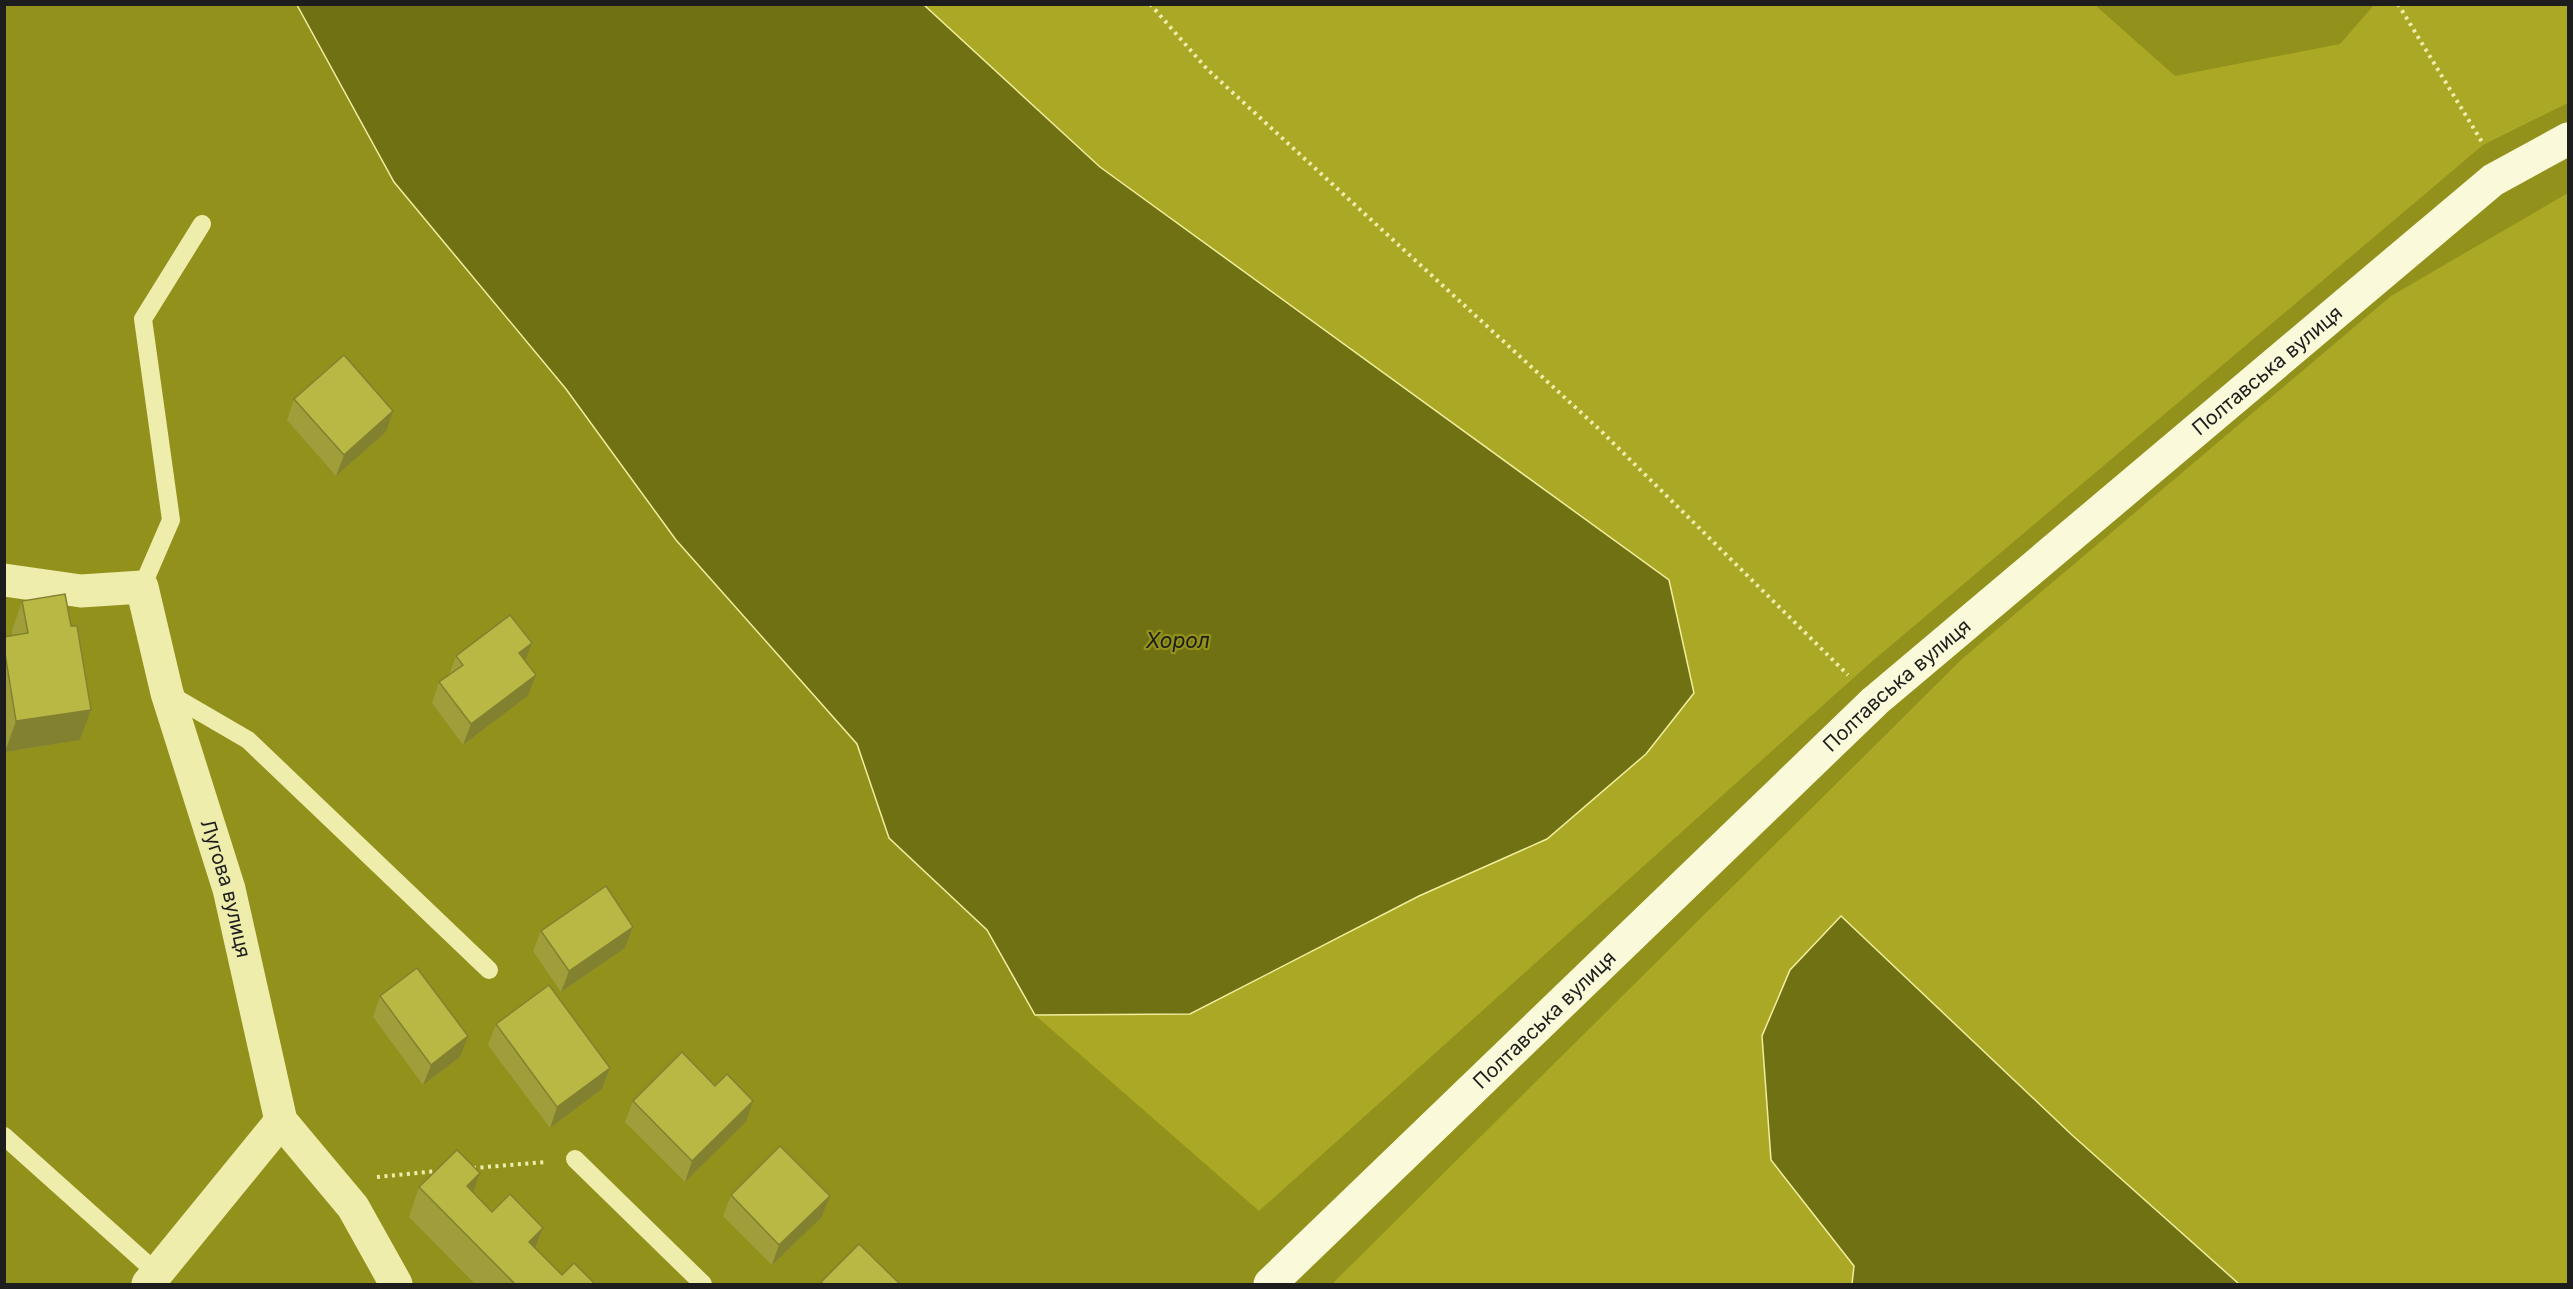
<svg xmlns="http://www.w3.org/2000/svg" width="2573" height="1289" font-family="Inter,sans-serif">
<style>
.green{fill:#aba825}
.water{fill:#707113;stroke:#f1ee9f;stroke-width:1.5}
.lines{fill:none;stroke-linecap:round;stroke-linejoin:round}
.path{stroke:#efedac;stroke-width:4;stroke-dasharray:3 4.5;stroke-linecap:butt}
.lane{stroke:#efedac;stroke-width:18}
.street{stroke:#efedac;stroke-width:33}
.secondary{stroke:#fafada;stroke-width:33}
.wall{fill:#9f9e3a}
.shaded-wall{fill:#828130}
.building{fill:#b9b844;stroke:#828130;stroke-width:1.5}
.labels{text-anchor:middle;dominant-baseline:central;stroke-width:4.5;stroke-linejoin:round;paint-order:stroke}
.street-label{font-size:20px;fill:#1d1d1d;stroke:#92911c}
.water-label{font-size:21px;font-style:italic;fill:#1c1c19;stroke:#92911c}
</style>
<rect width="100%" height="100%" fill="#92911c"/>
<g class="green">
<polygon points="924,5 2095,5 2175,76 2340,44 2374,5 2568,5 2568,103 2483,145 1869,664 1259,1211 1035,1015 1190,1014 1419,896 1547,839 1694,694 1669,581 1100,167"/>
<polygon points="2568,193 2568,1284 2239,1284 2072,1135 1771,1160 1854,1266 1852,1284 1332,1284 1963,658 2391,296"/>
</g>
<g class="water">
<polygon points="297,5 924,5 1100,167 1669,580 1694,693 1646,754 1547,839 1419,896 1190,1014 1035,1015 987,930 889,838 857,744 676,540 566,389 394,182"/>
<polygon points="1841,916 2072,1135 2239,1284 1852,1284 1854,1266 1771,1160 1762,1036 1790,970"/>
</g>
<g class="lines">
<g class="path">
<polyline points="1150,4 1207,69 1600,430 1848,675"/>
<polyline points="2398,4 2482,142"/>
<polyline points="473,1168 546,1162"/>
<polyline points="377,1177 438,1171"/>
</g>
<g class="lane">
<polyline points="142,587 171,520 143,319 202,224"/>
<polyline points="169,694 248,740 489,970"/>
<polyline points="4,1136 157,1273"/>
<polyline points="575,1159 703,1284"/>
</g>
<g class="street">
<path id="s1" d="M4 580 81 591 142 587 167 693 229 889 281 1121 353 1207 396 1284"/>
<polyline points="148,1284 281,1121"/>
</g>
<path class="secondary" id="s2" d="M1270 1284 1875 701 2493 180 2568 139"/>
</g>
<g class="wall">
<polygon points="294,399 386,432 336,476 287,420"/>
<polygon points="22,601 71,626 91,710 80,740 5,752 4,746 4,637 12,636 12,631"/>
<polygon points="456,656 525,661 528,696 463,745 432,703 439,682 449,675"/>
<polygon points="633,927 625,948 561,992 533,951 541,931"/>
<polygon points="380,996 460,1057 423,1085 373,1017"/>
<polygon points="496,1024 610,1068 602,1089 550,1128 488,1045"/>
<polygon points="633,1101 746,1122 685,1182 625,1122"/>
<polygon points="419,1187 473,1193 492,1212 543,1228 536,1249 562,1275 595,1284 475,1284 409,1217"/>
<polygon points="731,1195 830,1196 822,1217 772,1265 723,1216"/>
</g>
<g class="shaded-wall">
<polygon points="393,411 386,432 336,476 344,455"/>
<polygon points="532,643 524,664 519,653"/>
<polygon points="536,675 528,696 463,745 471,724"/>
<polygon points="91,710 80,740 5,752 16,721"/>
<polygon points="633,927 625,948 561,992 569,971"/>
<polygon points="468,1036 460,1057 423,1085 431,1065"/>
<polygon points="610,1068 602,1089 550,1128 557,1107"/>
<polygon points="753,1101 746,1122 685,1182 692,1161"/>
<polygon points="480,1173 469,1203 467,1186"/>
<polygon points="830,1196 822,1217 772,1265 779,1245"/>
<polygon points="543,1228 532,1258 529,1242"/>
</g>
<g class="building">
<polygon points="344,355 393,411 344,455 294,399"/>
<polygon points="65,594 71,626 77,626 91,710 16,721 4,647 4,637 28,633 22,601"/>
<polygon points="510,615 532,643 519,653 536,675 471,724 439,682 463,665 456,656"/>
<polygon points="606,886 633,927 569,971 541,931"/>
<polygon points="417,968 468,1036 431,1065 380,996"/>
<polygon points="549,985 610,1068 557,1107 496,1024"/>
<polygon points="682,1052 715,1086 727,1074 753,1101 692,1161 633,1101"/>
<polygon points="780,1146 830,1196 779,1245 731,1195"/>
<polygon points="457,1150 480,1173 467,1186 492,1212 510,1194 543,1228 529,1242 562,1275 574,1263 595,1284 515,1284 419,1187"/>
<polygon points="859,1244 900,1284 824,1284 821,1282"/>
</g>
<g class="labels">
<g class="street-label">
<text stroke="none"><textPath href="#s2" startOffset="1353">Полтавська вулиця</textPath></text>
<text stroke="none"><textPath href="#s2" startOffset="867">Полтавська вулиця</textPath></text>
<text stroke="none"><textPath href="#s1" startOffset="452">Лугова вулиця</textPath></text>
<text stroke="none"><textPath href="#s2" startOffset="381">Полтавська вулиця</textPath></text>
</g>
<g class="water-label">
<text x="1178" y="640">Хорол</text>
</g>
</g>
<rect width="2573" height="1289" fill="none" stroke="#1d1d1d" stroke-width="12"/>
</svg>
